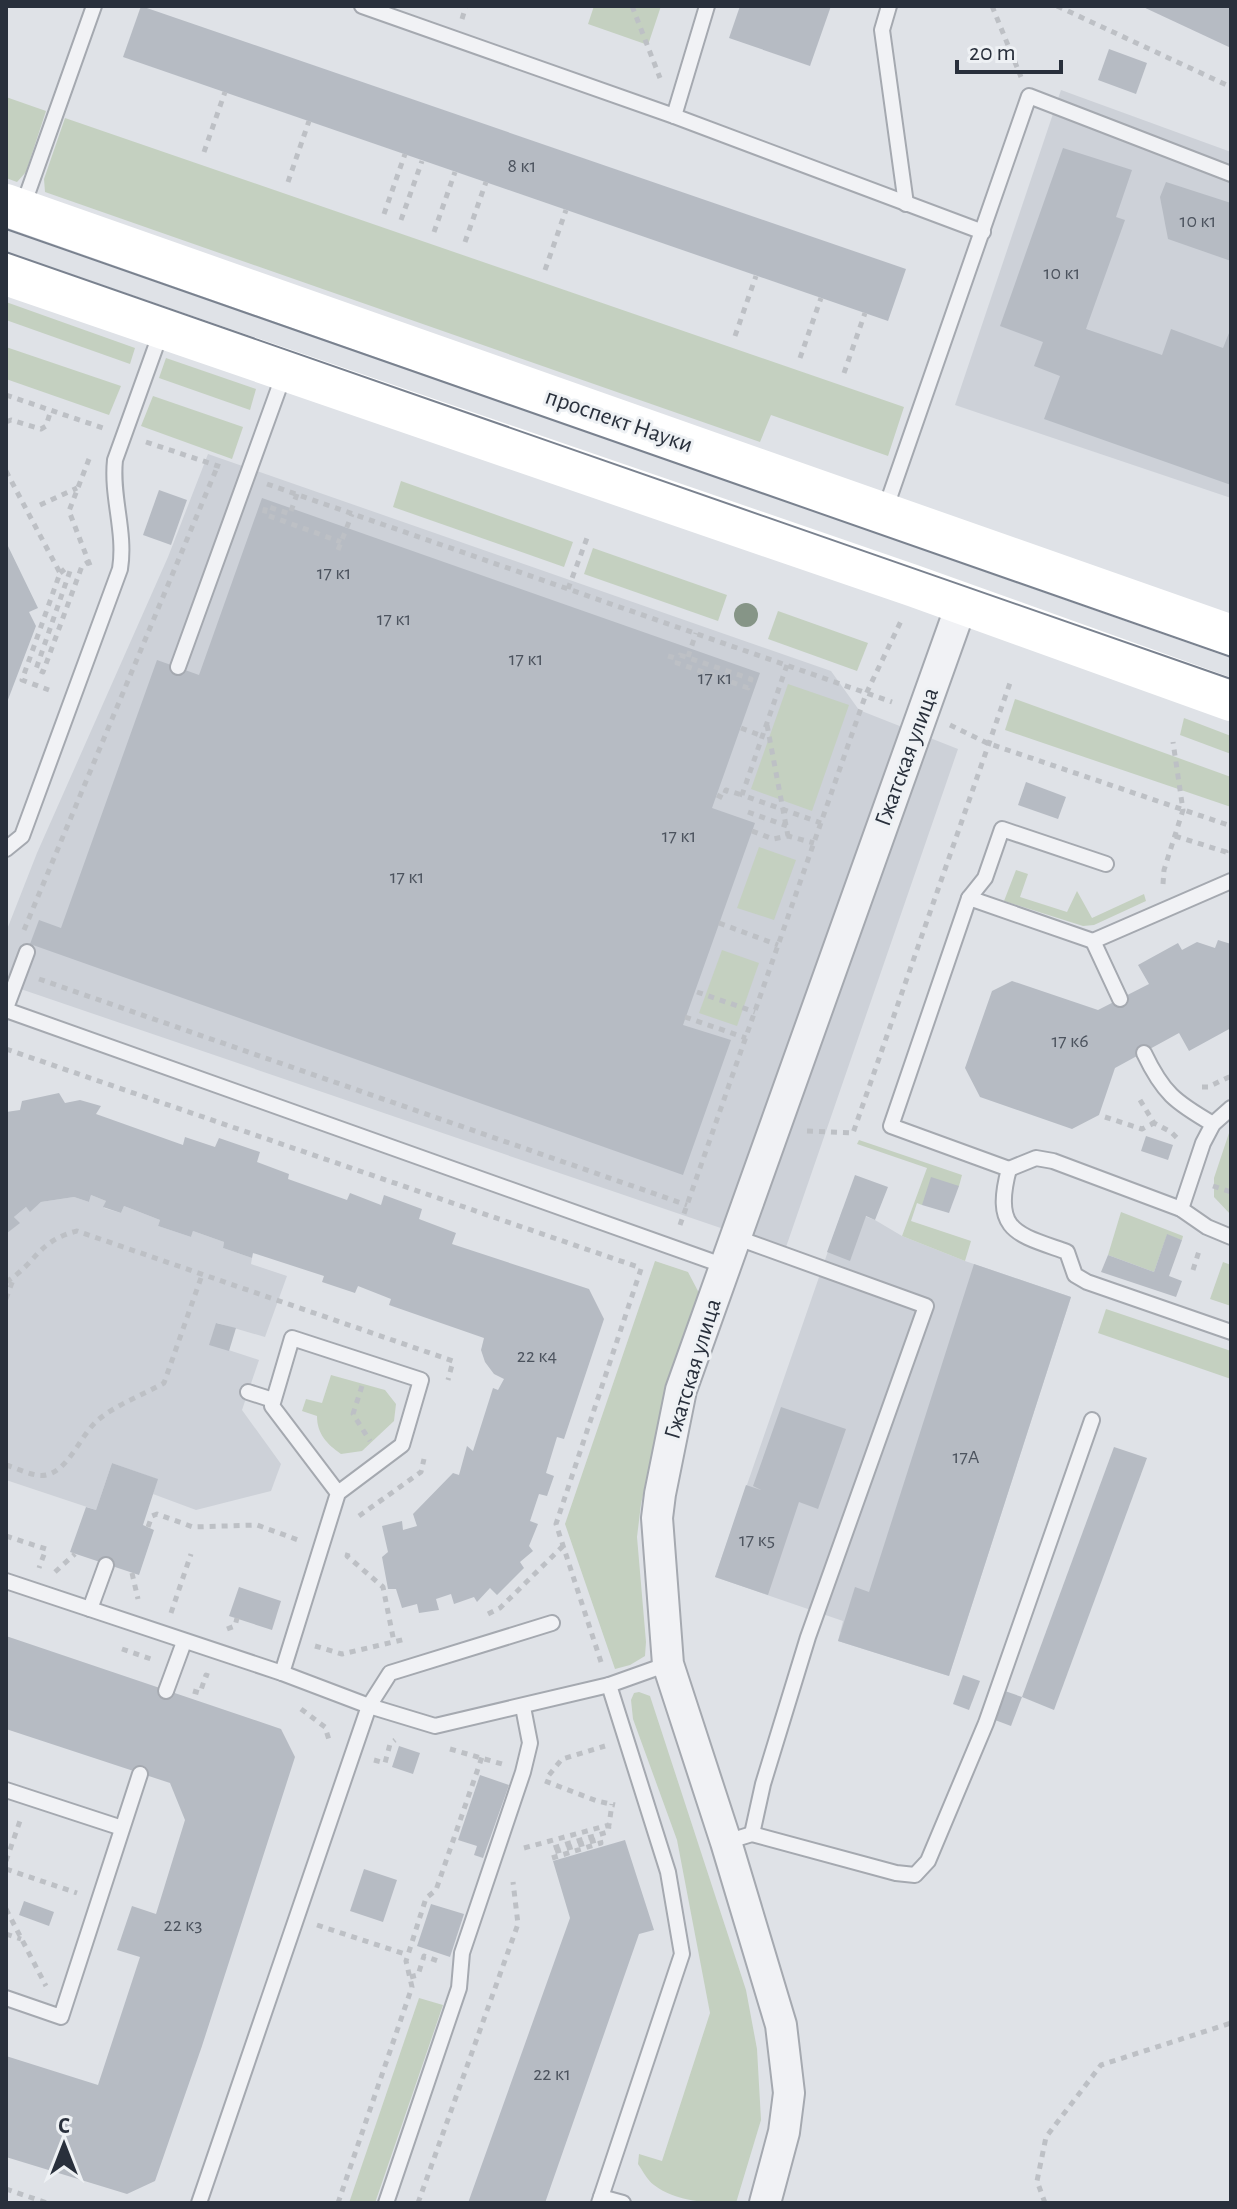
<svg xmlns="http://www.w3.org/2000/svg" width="1237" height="2209" font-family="'Alegreya Sans',sans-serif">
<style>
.built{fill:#cdd1d8}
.green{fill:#c4d0c0}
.building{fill:#b6bbc3}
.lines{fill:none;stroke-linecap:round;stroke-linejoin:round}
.service-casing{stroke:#a5a9b0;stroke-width:18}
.minor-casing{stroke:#a5a9b0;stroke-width:34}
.path{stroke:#bdc0c5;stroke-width:5;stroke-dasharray:6 6;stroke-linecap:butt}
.service{stroke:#f1f2f5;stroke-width:14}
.minor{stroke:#f1f2f5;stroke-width:30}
.secondary{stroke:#fff;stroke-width:42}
.tram{stroke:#7a828f;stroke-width:2}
.tree{fill:#869587}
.labels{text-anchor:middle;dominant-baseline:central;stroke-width:6;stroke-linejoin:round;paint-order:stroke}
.number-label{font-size:20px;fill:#4c535e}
.street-label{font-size:24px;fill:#29303c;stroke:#eef1f4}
</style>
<rect width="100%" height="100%" fill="#dfe2e7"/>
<g class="built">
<polygon points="1061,90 1231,152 1231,498 955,405"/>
<polygon points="208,454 831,671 859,710 958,749 785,1250 6,984 6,932 37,853 168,557"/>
<polygon points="91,1195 106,1201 104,1208 121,1213 124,1206 160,1220 158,1226 191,1237 193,1231 224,1242 223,1248 252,1258 251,1264 287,1276 265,1337 217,1323 210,1344 259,1360 242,1410 281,1464 271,1491 196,1510 153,1494 157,1479 112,1463 96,1510 6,1480 6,1234 19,1223 14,1217 26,1207 30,1211 41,1202 74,1197 89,1202"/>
<polygon points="843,1208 875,1220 902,1236 965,1261 1071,1297 949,1676 838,1641 843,1621 715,1577"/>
</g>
<g class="green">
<polygon points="594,6 661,6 648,45 588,24"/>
<polygon points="6,97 46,111 26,172 17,182 6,178"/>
<polygon points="65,118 904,407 888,456 771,415 760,442 45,192 44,179"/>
<polygon points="6,302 135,348 130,364 6,320"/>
<polygon points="6,347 121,386 109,415 6,379"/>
<polygon points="166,358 256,389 250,410 159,378"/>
<polygon points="153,396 243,427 232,459 141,426"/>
<polygon points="401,481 573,542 564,567 393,507"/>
<polygon points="593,548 727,595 718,621 584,574"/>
<polygon points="778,611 868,643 857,671 768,639"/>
<polygon points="788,684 849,705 812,811 751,789"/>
<polygon points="1015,699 1231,777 1231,807 1005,730"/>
<polygon points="1184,718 1231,736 1231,754 1180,735"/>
<polygon points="759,847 796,860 774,920 737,908"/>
<polygon points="1016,870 1028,874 1020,897 1067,912 1077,891 1092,918 1144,894 1146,901 1094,925 1083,926 1004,901"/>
<polygon points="722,950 759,963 737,1026 699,1013"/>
<polygon points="1231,1127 1231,1215 1214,1197 1214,1178"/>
<polygon points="859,1140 962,1175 959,1186 922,1205 917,1203 911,1221 971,1241 965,1261 902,1236 927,1168 857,1144"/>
<polygon points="1121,1212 1183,1236 1182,1240 1167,1235 1154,1272 1108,1255"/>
<polygon points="655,1261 688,1272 699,1293 664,1400 641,1504 637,1537 646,1642 645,1656 630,1665 615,1669 565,1524"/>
<polygon points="1223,1262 1231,1265 1231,1306 1210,1299"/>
<polygon points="1106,1309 1231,1351 1231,1379 1098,1333"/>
<path d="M331 1375 385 1390 396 1404 394 1421 362 1451 341 1454C327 1444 317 1434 317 1416L302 1411 306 1399 322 1403Z"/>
<path d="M639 1692 650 1696 746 1990 757 2049 761 2120 736 2203C709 2203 676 2202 654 2185 647 2180 643 2171 638 2164L639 2154 662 2161 710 2013 677 1840 633 1719 631 1700 634 1693Z"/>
<polygon points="419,1998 443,2005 375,2203 349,2203"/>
</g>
<g class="building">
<polygon points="141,6 906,269 888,321 123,57"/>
<polygon points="740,6 831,6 810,66 729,38"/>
<polygon points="1141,6 1231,6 1231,48"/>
<polygon points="1109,49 1147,63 1136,94 1098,80"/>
<polygon points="1063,148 1132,170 1116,217 1125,220 1086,329 1162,355 1171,329 1223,348 1231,328 1231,485 1044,419 1060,376 1034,366 1043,342 1000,326"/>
<polygon points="1166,182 1231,203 1231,261 1168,239 1160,197"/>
<polygon points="159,490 187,500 171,545 143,535"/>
<polygon points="262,498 760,673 712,808 755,823 683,1025 731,1040 683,1175 30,944 39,920 61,928 157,660 199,675"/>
<polygon points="6,542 38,608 29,612 36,626 6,705"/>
<polygon points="1026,782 1066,797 1058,819 1018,805"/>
<polygon points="1218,940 1231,944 1231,1028 1189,1051 1179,1033 1115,1068 1099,1115 1072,1129 980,1097 965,1068 992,991 1012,981 1098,1010 1149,984 1138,965 1178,943 1182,950 1197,942 1215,948"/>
<polygon points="59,1093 65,1103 80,1100 101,1106 96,1114 183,1145 185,1137 215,1147 219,1138 260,1152 257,1162 289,1174 288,1179 347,1200 350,1193 381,1205 384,1195 422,1209 419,1219 456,1233 452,1244 589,1289 604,1319 564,1439 557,1437 546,1473 554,1476 547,1496 539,1494 530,1521 538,1524 529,1546 533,1551 520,1562 524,1568 497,1595 490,1588 477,1602 474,1597 454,1604 451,1594 436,1599 439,1610 419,1613 417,1604 402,1608 396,1589 388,1589 382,1557 388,1552 382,1526 402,1521 403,1530 417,1526 413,1514 453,1473 459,1475 467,1446 473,1451 493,1388 498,1390 504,1379 494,1374 485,1362 481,1350 484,1338 389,1305 391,1299 358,1286 355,1293 322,1282 324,1276 253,1253 252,1258 223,1248 224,1242 193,1231 191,1237 158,1226 160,1220 124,1206 121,1213 103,1207 106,1201 91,1195 89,1202 74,1197 41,1202 30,1212 26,1207 14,1217 20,1223 6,1234 6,1112 20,1110 22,1101"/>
<polygon points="1146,1136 1173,1145 1168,1160 1141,1151"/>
<polygon points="855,1175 888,1187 875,1220 866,1216 850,1261 827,1252"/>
<polygon points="931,1177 959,1186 949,1213 922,1205"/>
<polygon points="1167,1234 1182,1240 1169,1276 1182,1281 1176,1297 1101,1272 1108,1255 1154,1272"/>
<polygon points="974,1264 1071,1297 949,1676 838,1641 855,1587 869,1592"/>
<polygon points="216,1323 236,1328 229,1351 209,1345"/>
<polygon points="781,1407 846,1429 818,1509 799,1502 768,1595 715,1577 746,1485 761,1490 753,1486"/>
<polygon points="1114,1447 1147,1458 1054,1710 1022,1697"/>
<polygon points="112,1463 158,1479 143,1525 154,1530 139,1575 70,1552 86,1507 96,1510"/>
<polygon points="239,1587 281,1601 272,1630 229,1616"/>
<polygon points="6,1636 281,1729 295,1757 202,2046 155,2181 127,2194 6,2157 6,2056 98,2085 140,1957 117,1950 132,1906 156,1914 185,1820 170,1783 6,1729"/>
<polygon points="963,1675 980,1681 969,1710 953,1704"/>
<polygon points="1005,1691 1022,1697 1011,1726 995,1720"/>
<polygon points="399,1746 420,1753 413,1774 392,1767"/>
<polygon points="480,1775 509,1785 483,1858 474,1855 477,1846 458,1840"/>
<polygon points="625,1840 654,1930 639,1934 545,2203 468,2203 570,1918 553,1861"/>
<polygon points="364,1869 397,1880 383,1922 350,1911"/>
<polygon points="24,1901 54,1912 49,1926 19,1915"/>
<polygon points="431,1904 464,1914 450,1957 417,1946"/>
</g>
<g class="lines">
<g class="service-casing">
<g id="service">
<polyline points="362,6 674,116 983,232"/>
<polyline points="889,6 882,30 906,204"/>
<polyline points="674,116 707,6"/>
<polyline points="23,206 94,6"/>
<polyline points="885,510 1029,96 1231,174"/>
<polyline points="178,667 284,374"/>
<path d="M6 849 22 836 120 569C126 532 111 497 115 460L161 332"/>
<path d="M1231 881 1093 941 969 898 891 1126 1009 1169C992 1232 1017 1234 1067 1252L1075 1275 1087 1282 1231 1332"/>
<polyline points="969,898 985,878 1002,829 1106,864"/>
<polyline points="1093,941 1120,999"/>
<polyline points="6,1008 27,952"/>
<polyline points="6,1010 725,1266"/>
<path d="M1144 1053C1163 1093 1175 1102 1213 1124"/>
<polyline points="1009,1169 1036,1158 1053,1161 1181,1209 1207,1227 1231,1237"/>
<polyline points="1181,1209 1203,1143 1213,1124 1231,1108"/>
<polyline points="735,1237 926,1306 808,1637 763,1784 752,1834"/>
<polyline points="248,1392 273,1400"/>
<polyline points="6,1581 282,1673 369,1706 435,1726 609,1685 668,1664"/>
<polyline points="90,1609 106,1565"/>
<polyline points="282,1673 338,1493 402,1445 421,1380 292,1338 272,1406 338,1493"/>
<polyline points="166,1691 184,1642"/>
<polyline points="6,1790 122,1828"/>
<polyline points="726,1842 752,1834 896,1873 915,1875 928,1861 986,1723 1092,1420"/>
<polyline points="6,1998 61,2017 140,1774"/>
<polyline points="601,2197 623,2203"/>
<polyline points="199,2203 369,1706 390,1673 552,1623"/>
<polyline points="386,2203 459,1988 462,1953 523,1772 530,1743 523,1707"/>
<polyline points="599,2203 682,1954 668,1872 609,1685"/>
</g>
</g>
<g class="minor-casing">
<polyline id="minor" points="765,2203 784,2132 789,2093 781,2025 726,1842 668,1664 657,1518 660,1494 681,1390 962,603"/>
</g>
<g class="path">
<polyline points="632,6 660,78"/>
<polyline points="992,6 1021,77"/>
<polyline points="1057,6 1231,87"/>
<polyline points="462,19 466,6"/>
<polyline points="204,152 225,92"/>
<polyline points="288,182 309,121"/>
<polyline points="384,214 405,154"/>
<polyline points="401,220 422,161"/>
<polyline points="434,232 455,172"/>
<polyline points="465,242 486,182"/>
<polyline points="545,270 566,210"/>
<polyline points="735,336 756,276"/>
<polyline points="800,358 821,298"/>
<polyline points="844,373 865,313"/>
<polyline points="6,395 103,428"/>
<polyline points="6,422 11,420 41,429 46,426 51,410"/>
<polyline points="146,442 224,468"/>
<polyline points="89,459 69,511 91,568"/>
<polyline points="6,471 60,573 22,680 49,690"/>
<polyline points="267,484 892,702"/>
<polyline points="297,494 290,514 266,506 264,514 341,542"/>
<polyline points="40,505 77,488"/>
<polyline points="338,550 352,514"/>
<polyline points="60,573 65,569 70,571 36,669 43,672 82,566 90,561"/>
<polyline points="568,589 587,538"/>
<polygon points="680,655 751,679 748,688 677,663"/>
<polyline points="668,656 678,659"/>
<polyline points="688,657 696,633"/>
<polyline points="787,665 742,795 821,823"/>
<polyline points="767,725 788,836"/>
<polyline points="950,725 987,743 1231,826"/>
<polyline points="741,728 762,736"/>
<polyline points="717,795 723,798 726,790 742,795"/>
<polyline points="748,812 787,826"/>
<polyline points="752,831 773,839 788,836 814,843"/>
<polyline points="1175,836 1226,852 1224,858"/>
<polyline points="1163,884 1164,870 1183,810 1173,742"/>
<polyline points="719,923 778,945"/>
<polyline points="24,930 218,465"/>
<polyline points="39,979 687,1205"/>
<polyline points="697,992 755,1012"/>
<polyline points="685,1017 746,1038"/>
<polyline points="6,1049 641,1268"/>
<polyline points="1202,1087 1208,1087 1231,1076"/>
<polyline points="1140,1100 1154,1123 1171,1132 1179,1140"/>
<polyline points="1105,1117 1142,1129 1154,1123"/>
<polyline points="807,1131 853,1133 1010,683"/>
<polyline points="1213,1186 1231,1192"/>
<polyline points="680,1225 866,694 902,619"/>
<polyline points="1193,1270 1200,1248"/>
<path d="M6 1282C37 1263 37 1241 77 1231L453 1361 448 1380"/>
<polyline points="6,1299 14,1277"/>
<polyline points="362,1386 353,1414 370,1441"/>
<path d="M6 1465C16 1468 26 1473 36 1475 66 1481 79 1435 98 1420 117 1404 143 1395 164 1383L202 1275"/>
<polyline points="359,1516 421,1472 424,1459"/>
<polyline points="148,1527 152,1516 157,1514 193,1527 257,1525 301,1541"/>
<polyline points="6,1536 46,1549 39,1568"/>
<polyline points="348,1553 347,1556 383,1587 394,1642"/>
<polyline points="55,1572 75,1554"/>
<polyline points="132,1573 138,1599"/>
<polyline points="171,1613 191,1554"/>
<polyline points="488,1614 500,1608 564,1545"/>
<polyline points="227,1629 235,1626 237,1618"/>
<polyline points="315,1646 342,1654 406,1639"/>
<polyline points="122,1649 154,1660"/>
<polyline points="601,1662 556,1524 641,1269"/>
<polyline points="193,1691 200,1693 206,1675 209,1676"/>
<polyline points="301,1709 325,1727 330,1743"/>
<polyline points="450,1749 502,1764"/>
<polyline points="374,1760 385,1763 390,1744 395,1740"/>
<polyline points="549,1775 562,1759 605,1746"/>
<polyline points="545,1781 597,1801 615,1805"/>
<polyline points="524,1848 609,1825 612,1804"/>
<polyline points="552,1858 601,1843 600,1839 554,1852 553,1848 608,1832 609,1826"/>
<polyline points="6,1861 21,1818"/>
<polyline points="6,1869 77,1893"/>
<polyline points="6,1909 46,1986"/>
<polyline points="317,1925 408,1955"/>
<polyline points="6,1934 21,1939"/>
<polyline points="410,1977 418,1975 424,1956 438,1961"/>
<polyline points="6,2189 47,2203"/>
<polyline points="338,2203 412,1987 406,1961 426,1898 436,1890 482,1757"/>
<polyline points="418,2203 518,1924 513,1882"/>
<polyline points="1045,2203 1037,2181 1046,2137 1101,2065 1231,2023"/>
</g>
<use href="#service" class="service"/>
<use href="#minor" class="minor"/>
<g class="secondary">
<polyline points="6,205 1231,636"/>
<polyline points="6,274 914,586 1231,700"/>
</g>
<g class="tram">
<polyline points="6,229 1231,657"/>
<polyline points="6,252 1231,679"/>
</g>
</g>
<circle class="tree" cx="746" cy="615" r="12"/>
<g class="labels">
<g class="number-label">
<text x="522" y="166">8 к1</text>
<text x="1198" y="221">10 к1</text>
<text x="1062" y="273">10 к1</text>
<text x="334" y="573">17 к1</text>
<text x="394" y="619">17 к1</text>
<text x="526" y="659">17 к1</text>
<text x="715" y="678">17 к1</text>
<text x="679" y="836">17 к1</text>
<text x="407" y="877">17 к1</text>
<text x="1070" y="1041">17 к6</text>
<text x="537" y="1356">22 к4</text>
<text x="966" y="1457">17А</text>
<text x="757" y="1540">17 к5</text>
<text x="183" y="1925">22 к3</text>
<text x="552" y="2074">22 к1</text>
</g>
<g class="street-label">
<text transform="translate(619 421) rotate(19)">проспект Науки</text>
<text transform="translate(907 757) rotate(-70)">Гжатская улица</text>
<text transform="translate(693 1369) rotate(-73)">Гжатская улица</text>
</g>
</g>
<rect width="1237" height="2209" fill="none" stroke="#29303c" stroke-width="16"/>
<g transform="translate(64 2145)" stroke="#eef1f4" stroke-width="6" paint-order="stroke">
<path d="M0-6L14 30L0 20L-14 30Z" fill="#29303c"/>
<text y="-12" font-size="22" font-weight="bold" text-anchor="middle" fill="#29303c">С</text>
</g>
<path d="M957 60v12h104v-12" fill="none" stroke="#29303c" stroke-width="4"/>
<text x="969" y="60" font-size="24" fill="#29303c" stroke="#eef1f4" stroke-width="6" paint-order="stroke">20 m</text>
</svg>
